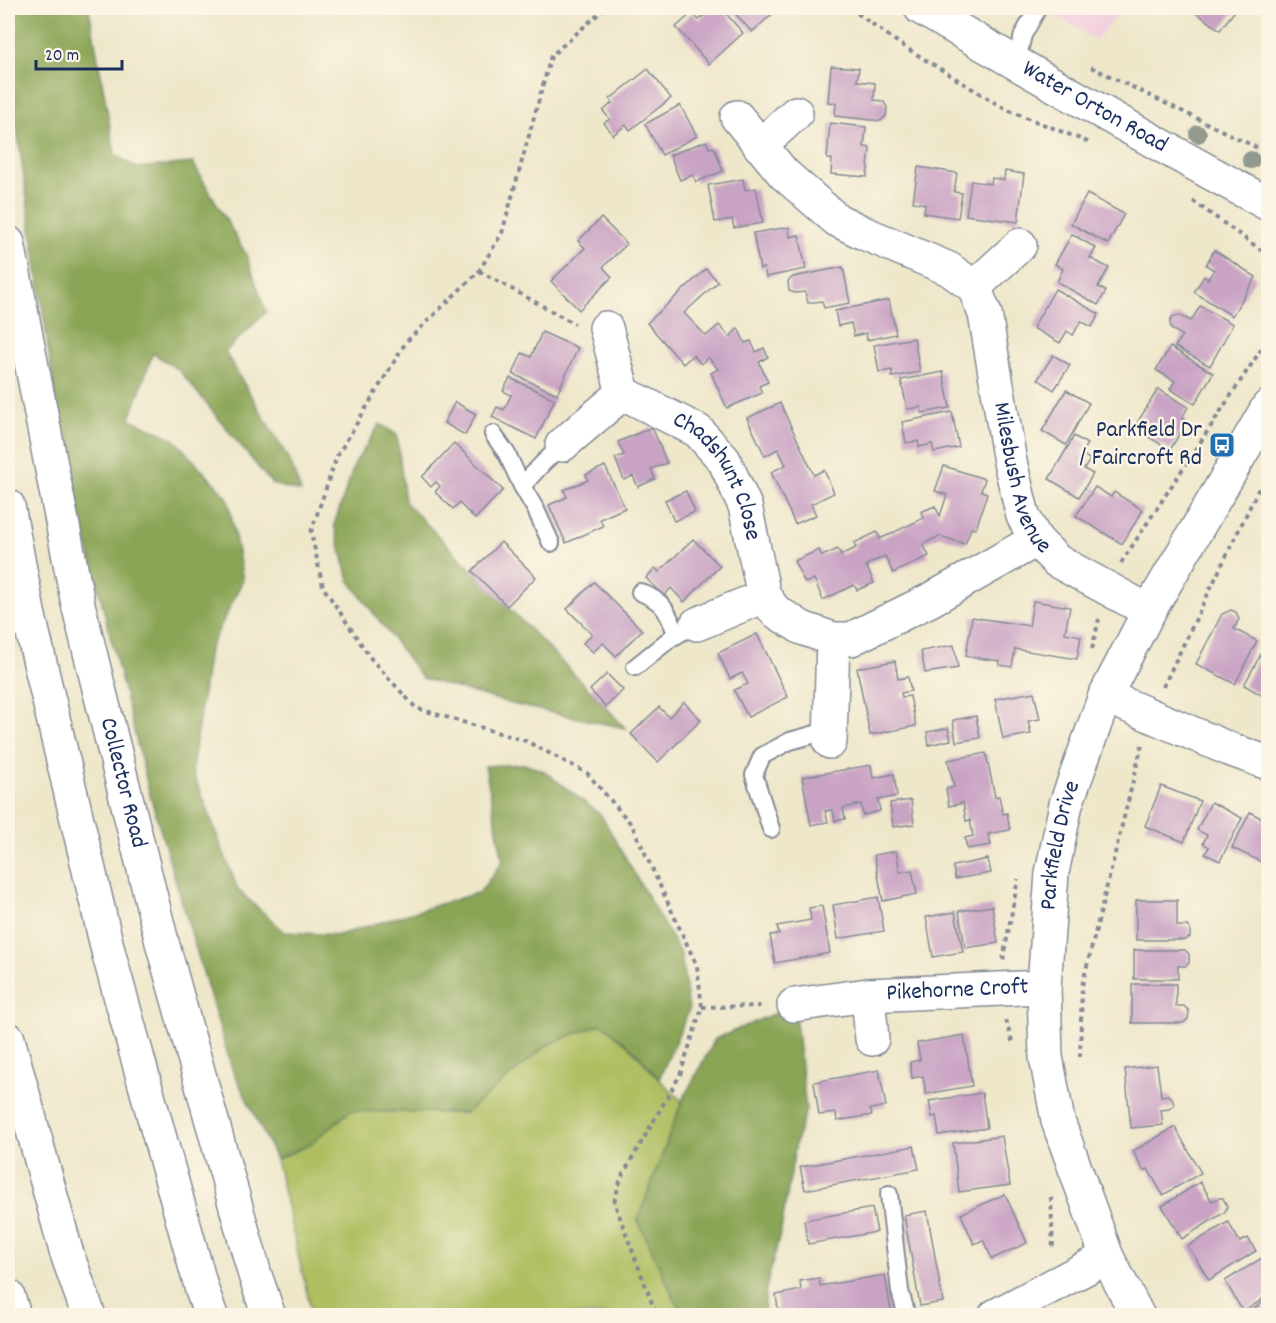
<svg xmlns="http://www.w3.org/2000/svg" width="1276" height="1323" font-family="Dekko,sans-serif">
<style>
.built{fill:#f3cfdf}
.green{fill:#afbe61;stroke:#657660;stroke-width:1.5}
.forest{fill:#8ba557;stroke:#536a5a;stroke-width:1.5}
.building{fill:#c9a3c4}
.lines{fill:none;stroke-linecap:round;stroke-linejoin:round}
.service-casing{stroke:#848b94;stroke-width:20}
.minor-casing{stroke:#848b94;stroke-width:36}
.tertiary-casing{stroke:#848b94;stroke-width:36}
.secondary-casing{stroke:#848b94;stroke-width:36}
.trunk-casing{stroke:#848b94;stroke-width:36}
.motorway-casing{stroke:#848b94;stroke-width:36}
.path{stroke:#848b94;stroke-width:4;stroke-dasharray:4.5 4.5;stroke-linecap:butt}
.service{stroke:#fff;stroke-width:16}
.minor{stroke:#fff;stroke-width:33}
.tertiary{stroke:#fff;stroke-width:33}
.secondary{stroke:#fff;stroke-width:33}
.trunk{stroke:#fff;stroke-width:33}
.motorway{stroke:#fff;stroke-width:33}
.tree{fill:#92998f}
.labels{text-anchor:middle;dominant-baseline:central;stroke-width:5;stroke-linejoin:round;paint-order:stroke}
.street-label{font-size:24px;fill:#1b2f5e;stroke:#fcf5e5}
.poi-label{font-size:24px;fill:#1b2f5e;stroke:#fcf5e5;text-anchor:end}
</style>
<rect width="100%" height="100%" fill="#fcf5e5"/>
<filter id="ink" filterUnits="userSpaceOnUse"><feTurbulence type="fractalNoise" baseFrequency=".0167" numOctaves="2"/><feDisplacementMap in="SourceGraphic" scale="12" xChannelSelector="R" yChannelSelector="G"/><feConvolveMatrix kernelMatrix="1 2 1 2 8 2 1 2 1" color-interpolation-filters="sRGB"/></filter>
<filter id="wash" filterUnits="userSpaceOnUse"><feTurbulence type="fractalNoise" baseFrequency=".008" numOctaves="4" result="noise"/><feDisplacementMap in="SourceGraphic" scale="24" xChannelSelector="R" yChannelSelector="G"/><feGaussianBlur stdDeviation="1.35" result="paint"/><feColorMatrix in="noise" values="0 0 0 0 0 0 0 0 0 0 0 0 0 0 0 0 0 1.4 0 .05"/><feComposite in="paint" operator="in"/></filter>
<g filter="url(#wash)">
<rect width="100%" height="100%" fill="#eee7ca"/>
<polygon class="built" points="1044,8 1123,8 1096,40"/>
<polygon class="green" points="602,1024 628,1045 659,1079 682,1101 638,1220 682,1315 312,1315 276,1159 309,1145 350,1111 465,1113 546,1046 574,1034"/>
<g class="forest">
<polygon points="8,8 89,8 115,155 137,168 193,163 246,254 266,312 225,352 290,461 301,492 272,484 179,370 153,353 130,419 173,438 228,498 243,580 209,650 192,770 238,890 285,932 339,935 480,892 503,861 485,766 524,764 544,771 601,815 681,955 689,1010 659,1079 635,1051 602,1024 574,1034 546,1046 465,1113 350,1111 309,1145 276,1159 232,1069 150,795 61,439 8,65"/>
<polygon points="380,424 397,435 405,502 606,707 625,728 516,705 422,678 349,580 334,525 355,463"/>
<polygon points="794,1005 806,1110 796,1142 781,1230 766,1288 764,1315 682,1315 638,1220 682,1101 715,1039"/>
</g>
<g id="blocks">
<g class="building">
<polygon points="701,8 721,8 743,33 709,64 676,27 692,13 699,20 707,13"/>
<polygon points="730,8 779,8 752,32"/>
<polygon points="1190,8 1237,8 1220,30"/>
<polygon points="831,66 859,68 857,81 875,83 874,100 883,101 887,107 886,116 881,121 835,116 836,103 828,102"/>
<polygon points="648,69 671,98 630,130 626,125 613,135 604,123 610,119 603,111 612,103 610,99"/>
<polygon points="680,105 697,136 662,155 645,124"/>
<polygon points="830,123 866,127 864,147 870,148 867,177 831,174 832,159 827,159"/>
<polygon points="706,141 709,148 714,147 723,171 696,182 693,175 680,180 670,155"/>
<polygon points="918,167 957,173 954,192 962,193 958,218 924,213 925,204 913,202"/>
<polygon points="1005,171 1024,174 1018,222 966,215 971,181 991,184 992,178 1004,180"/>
<polygon points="743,179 745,190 756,188 763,223 734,228 732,219 715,222 708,185"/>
<polygon points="1087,194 1124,214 1108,244 1071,224"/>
<polygon points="601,218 627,244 603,267 612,277 579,310 551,281 585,248 578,241"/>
<polygon points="789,227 790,237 799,235 806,269 766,277 764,268 760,269 753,233"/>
<polygon points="1072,234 1096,248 1090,258 1109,268 1098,287 1106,291 1098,305 1057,282 1063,269 1055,264"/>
<polygon points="1214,250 1256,277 1232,316 1194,292 1204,276 1208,279 1214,270 1206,265"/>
<polygon points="843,267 850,303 824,308 822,301 808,303 805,292 795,293 789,291 788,281 793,277"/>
<polygon points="706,269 718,282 684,313 706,336 719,325 730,337 738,328 745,343 751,341 756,352 764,348 768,357 759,362 768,382 759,386 762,393 727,408 711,373 718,369 708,357 701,364 693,355 683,364 647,323"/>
<polygon points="1055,289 1099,314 1092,327 1081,321 1073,335 1067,331 1060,343 1033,328"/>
<polygon points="889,300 896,334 867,340 866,333 854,336 851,323 838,326 835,311"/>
<polygon points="1200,306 1233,324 1210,366 1175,347 1182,335 1171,329 1170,322 1172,317 1179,315 1191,321"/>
<polygon points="542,332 578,348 557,394 513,374 522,353 531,357"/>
<polygon points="914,338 920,372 892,377 892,370 879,372 874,345"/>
<polygon points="1170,347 1213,373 1195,404 1170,389 1175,381 1156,370"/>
<polygon points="1053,355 1070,365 1054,390 1038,379"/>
<polygon points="943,372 950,408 922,413 921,407 907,409 901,380"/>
<polygon points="510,378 555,399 536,439 492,417 497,407 504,410 511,395 503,391"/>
<polygon points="1158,389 1188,407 1182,418 1187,421 1170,450 1134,428"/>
<polygon points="1066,390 1089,403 1066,445 1042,431"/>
<polygon points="455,402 476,414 465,435 444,423"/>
<polygon points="780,403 814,475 824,470 834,493 811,504 816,515 795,524 771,472 786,465 778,449 765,456 747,418"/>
<polygon points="952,412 959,447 934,452 932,444 919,447 918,441 906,443 902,422"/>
<polygon points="652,427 667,463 651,469 655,479 638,487 633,476 624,480 615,458 624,455 618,442"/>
<polygon points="1074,436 1087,444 1081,453 1090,460 1084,469 1093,474 1079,497 1049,479"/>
<polygon points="454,443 503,490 475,519 459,503 453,509 435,492 440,486 436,482 431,487 422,477"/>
<polygon points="605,466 625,508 600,519 603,526 566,543 549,505 567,497 564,490 588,480 586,475"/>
<polygon points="944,466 985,479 981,491 987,493 976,529 971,528 965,544 940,536 923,544 929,556 893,573 885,556 866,565 874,583 857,590 854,585 823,600 814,579 805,583 794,561 819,550 822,556 838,549 841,555 856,548 854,543 877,532 880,539 924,518 921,512 935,506 940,516 947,495 935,491"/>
<polygon points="1095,487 1111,497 1114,492 1143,510 1122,544 1076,516"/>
<polygon points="686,491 695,512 674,521 665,500"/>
<polygon points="693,539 720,566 684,602 671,588 664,596 646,578 655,568 659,572"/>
<polygon points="501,542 536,577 507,606 472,571"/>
<polygon points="594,582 642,630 616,656 603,643 593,652 583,643 592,634 567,609"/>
<polygon points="1033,601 1070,607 1065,633 1081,636 1077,659 1015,649 1012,667 999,665 1000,661 966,656 972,617 1029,626"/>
<polygon points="1231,610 1236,612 1239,619 1234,629 1257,641 1235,684 1196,664 1222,614"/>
<polygon points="757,634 788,697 748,717 734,690 748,684 742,673 730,679 718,653"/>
<polygon points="954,645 958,668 925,673 921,651"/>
<polygon points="1266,645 1268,646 1268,699 1244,685"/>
<polygon points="895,661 898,679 908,677 911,691 901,693 902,697 910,696 916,726 870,735 857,668"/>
<polygon points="607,674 623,690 606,707 590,690"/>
<polygon points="1034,692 1040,719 1028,721 1031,734 1003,739 995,699"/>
<polygon points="684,702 701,720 658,762 631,734 659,707 669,717"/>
<polygon points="976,716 980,738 956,742 953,720"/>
<polygon points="948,728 951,740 929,745 927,732"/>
<polygon points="986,753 995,797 999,796 1003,814 1007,813 1010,830 988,834 991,845 967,849 965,838 973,836 970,820 966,821 963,803 949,806 946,789 954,787 948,760"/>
<polygon points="871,765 873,778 894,774 897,796 878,800 880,811 863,815 861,804 843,808 845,819 835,821 833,810 825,811 828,822 811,825 802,777"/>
<polygon points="1161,786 1200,801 1184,842 1145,826"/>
<polygon points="911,800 914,824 893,827 890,803"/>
<polygon points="1211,802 1242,818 1220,861 1205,854 1209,847 1203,843 1207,835 1197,830"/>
<polygon points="1250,812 1268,822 1268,853 1264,863 1232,848"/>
<polygon points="896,851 900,872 912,870 917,894 883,901 874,855"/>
<polygon points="988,859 991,873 955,879 953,866"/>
<polygon points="878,897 884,931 838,939 833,905"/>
<polygon points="1136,900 1177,900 1177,926 1187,926 1190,929 1190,937 1185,940 1136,940"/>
<polygon points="822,906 830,953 775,963 770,935 779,934 777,926 811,920 809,908"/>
<polygon points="992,906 998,943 965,948 959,911"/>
<polygon points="955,912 963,952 933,957 926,917"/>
<polygon points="1134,950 1185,950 1189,954 1189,963 1186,966 1178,966 1178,979 1134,979"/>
<polygon points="1132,984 1176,984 1176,1006 1184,1006 1189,1011 1188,1019 1183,1023 1132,1023"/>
<polygon points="964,1035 972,1086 926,1094 923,1076 912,1078 910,1062 920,1060 917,1043"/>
<polygon points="1157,1065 1161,1096 1168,1095 1172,1098 1174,1105 1169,1109 1161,1110 1163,1125 1131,1128 1125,1069"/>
<polygon points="879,1070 886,1106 870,1109 872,1115 837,1121 836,1113 819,1115 814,1082"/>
<polygon points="982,1093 987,1128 939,1135 936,1116 932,1117 929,1101"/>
<polygon points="1175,1127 1201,1173 1163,1195 1148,1169 1144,1171 1133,1151"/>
<polygon points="1002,1136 1010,1185 959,1192 953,1143"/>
<polygon points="914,1146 919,1169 805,1190 800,1167"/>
<polygon points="1200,1182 1212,1201 1219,1198 1223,1198 1227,1206 1225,1212 1182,1239 1162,1206"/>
<polygon points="1005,1194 1027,1243 992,1259 983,1240 974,1244 961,1214"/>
<polygon points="872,1208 877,1232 808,1244 804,1220"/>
<polygon points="927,1211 943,1302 920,1306 904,1215"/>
<polygon points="1228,1222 1240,1242 1248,1238 1256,1251 1209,1280 1188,1246"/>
<polygon points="1268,1254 1268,1296 1243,1312 1225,1281"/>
<polygon points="885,1275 892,1316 779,1316 776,1295 801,1290 800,1281 819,1278 820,1286"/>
<polygon points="1268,1299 1268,1316 1243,1316"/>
</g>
</g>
</g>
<g filter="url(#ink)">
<use href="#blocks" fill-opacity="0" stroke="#848b94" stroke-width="1.5"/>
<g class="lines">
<g class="service-casing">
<g id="service">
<polyline points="1016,64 1023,35 1038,8"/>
<polyline points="493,434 507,454 522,486 536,510 551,543"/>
<polyline points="522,486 543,463 562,445"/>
<path d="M640 592C665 602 667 611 677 635"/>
<polyline points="635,667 671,638 697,624"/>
<polyline points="771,829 754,775 762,756 790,741 830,730"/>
<polyline points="889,1194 900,1291 907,1316"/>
</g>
</g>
<g class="minor-casing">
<g id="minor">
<path id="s1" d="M737 117 784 174 837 220 866 234 949 269 974 287 985 314 1010 462 1023 516 1036 540 1057 561 1149 611"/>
<polyline points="760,146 796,113"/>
<polyline points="974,287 1020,245"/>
<polyline points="606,328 623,393"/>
<path id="s2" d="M562 445 623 393 698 431 724 460 745 506 764 596 775 611 802 628 833 639H851L932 599 1036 540"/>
<polyline points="697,624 764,596"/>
<polyline points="1105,696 1229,749 1268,763"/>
<polyline points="830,742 833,639"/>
<polyline points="868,995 872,1039"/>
<path id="s3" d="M794 1005 868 995 1044 987"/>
<polyline points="995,1316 1107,1257"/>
</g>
</g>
<g class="tertiary-casing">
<g id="tertiary">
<path id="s4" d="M1138 1316 1107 1257 1058 1121 1046 1057 1044 987 1052 873 1066 804 1105 696 1149 611 1268 407"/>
</g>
</g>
<g class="secondary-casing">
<g id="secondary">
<path id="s5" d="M921 8C1036 75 1151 141 1268 204"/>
</g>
</g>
<g class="trunk-casing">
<g id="trunk">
<path id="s6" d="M8 243 78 604 163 946 255 1275 269 1316"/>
<polyline points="8,506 28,612 109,955 202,1290 211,1316"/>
</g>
</g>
<g class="motorway-casing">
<g id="motorway">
<polyline points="8,1039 66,1251 89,1316"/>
<polyline points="8,1296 14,1316"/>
</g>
</g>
<g class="path">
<polyline points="605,8 551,56 502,233 479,271 406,342 337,456 311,532 323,587 372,660 416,708 526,741 587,773 632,825 697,966 702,1007 680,1075 621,1178 614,1202 657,1316"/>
<polyline points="850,8 900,44 1005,109 1088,142"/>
<polyline points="1091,67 1268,153"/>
<polyline points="1193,201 1268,255"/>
<polyline points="479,271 575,324"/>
<polyline points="1121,563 1268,339"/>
<polyline points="1092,649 1099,619"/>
<polyline points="1163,687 1260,486"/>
<polyline points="1003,960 1018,879"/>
<polyline points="702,1007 764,1006"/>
<polyline points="1006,1020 1013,1044"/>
<polyline points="1080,1057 1082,986 1142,745"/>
<polyline points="1051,1197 1053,1250"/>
</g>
<use href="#service" class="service"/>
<use href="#minor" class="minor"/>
<use href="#tertiary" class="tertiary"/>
<use href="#secondary" class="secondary"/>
<use href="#trunk" class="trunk"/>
<use href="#motorway" class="motorway"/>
</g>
<g class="tree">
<circle cx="1198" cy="134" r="9"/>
<circle cx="1251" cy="160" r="9"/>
</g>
</g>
<defs>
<g id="bus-square" transform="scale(1.35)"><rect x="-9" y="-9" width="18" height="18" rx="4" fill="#1f6fb2" stroke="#fcf5e5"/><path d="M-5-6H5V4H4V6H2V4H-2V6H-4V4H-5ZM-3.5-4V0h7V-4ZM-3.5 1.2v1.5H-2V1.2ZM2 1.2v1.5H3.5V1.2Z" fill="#fff"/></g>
</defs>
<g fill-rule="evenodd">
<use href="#bus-square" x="1222" y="445"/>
</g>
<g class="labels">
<g class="street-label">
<text stroke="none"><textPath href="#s5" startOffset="200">Water Orton Road</textPath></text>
<text stroke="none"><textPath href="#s1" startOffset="495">Milesbush Avenue</textPath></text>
<text stroke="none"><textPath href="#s2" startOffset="213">Chadshunt Close</textPath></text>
<text stroke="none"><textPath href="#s6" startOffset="552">Collector Road</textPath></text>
<text stroke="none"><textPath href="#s4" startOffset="489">Parkfield Drive</textPath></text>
<text stroke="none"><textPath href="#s3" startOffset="164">Pikehorne Croft</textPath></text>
</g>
<g class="poi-label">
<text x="1202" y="431">Parkfield Dr<tspan x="1202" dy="28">/ Faircroft Rd</tspan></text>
</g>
</g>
<rect width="1276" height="1323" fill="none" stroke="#fcf5e5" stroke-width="30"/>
<path d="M36 60v9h86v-9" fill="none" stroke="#1b2f5e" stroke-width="3"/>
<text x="45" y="60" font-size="18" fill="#1b2f5e" stroke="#fcf5e5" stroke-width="4.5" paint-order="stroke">20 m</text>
</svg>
